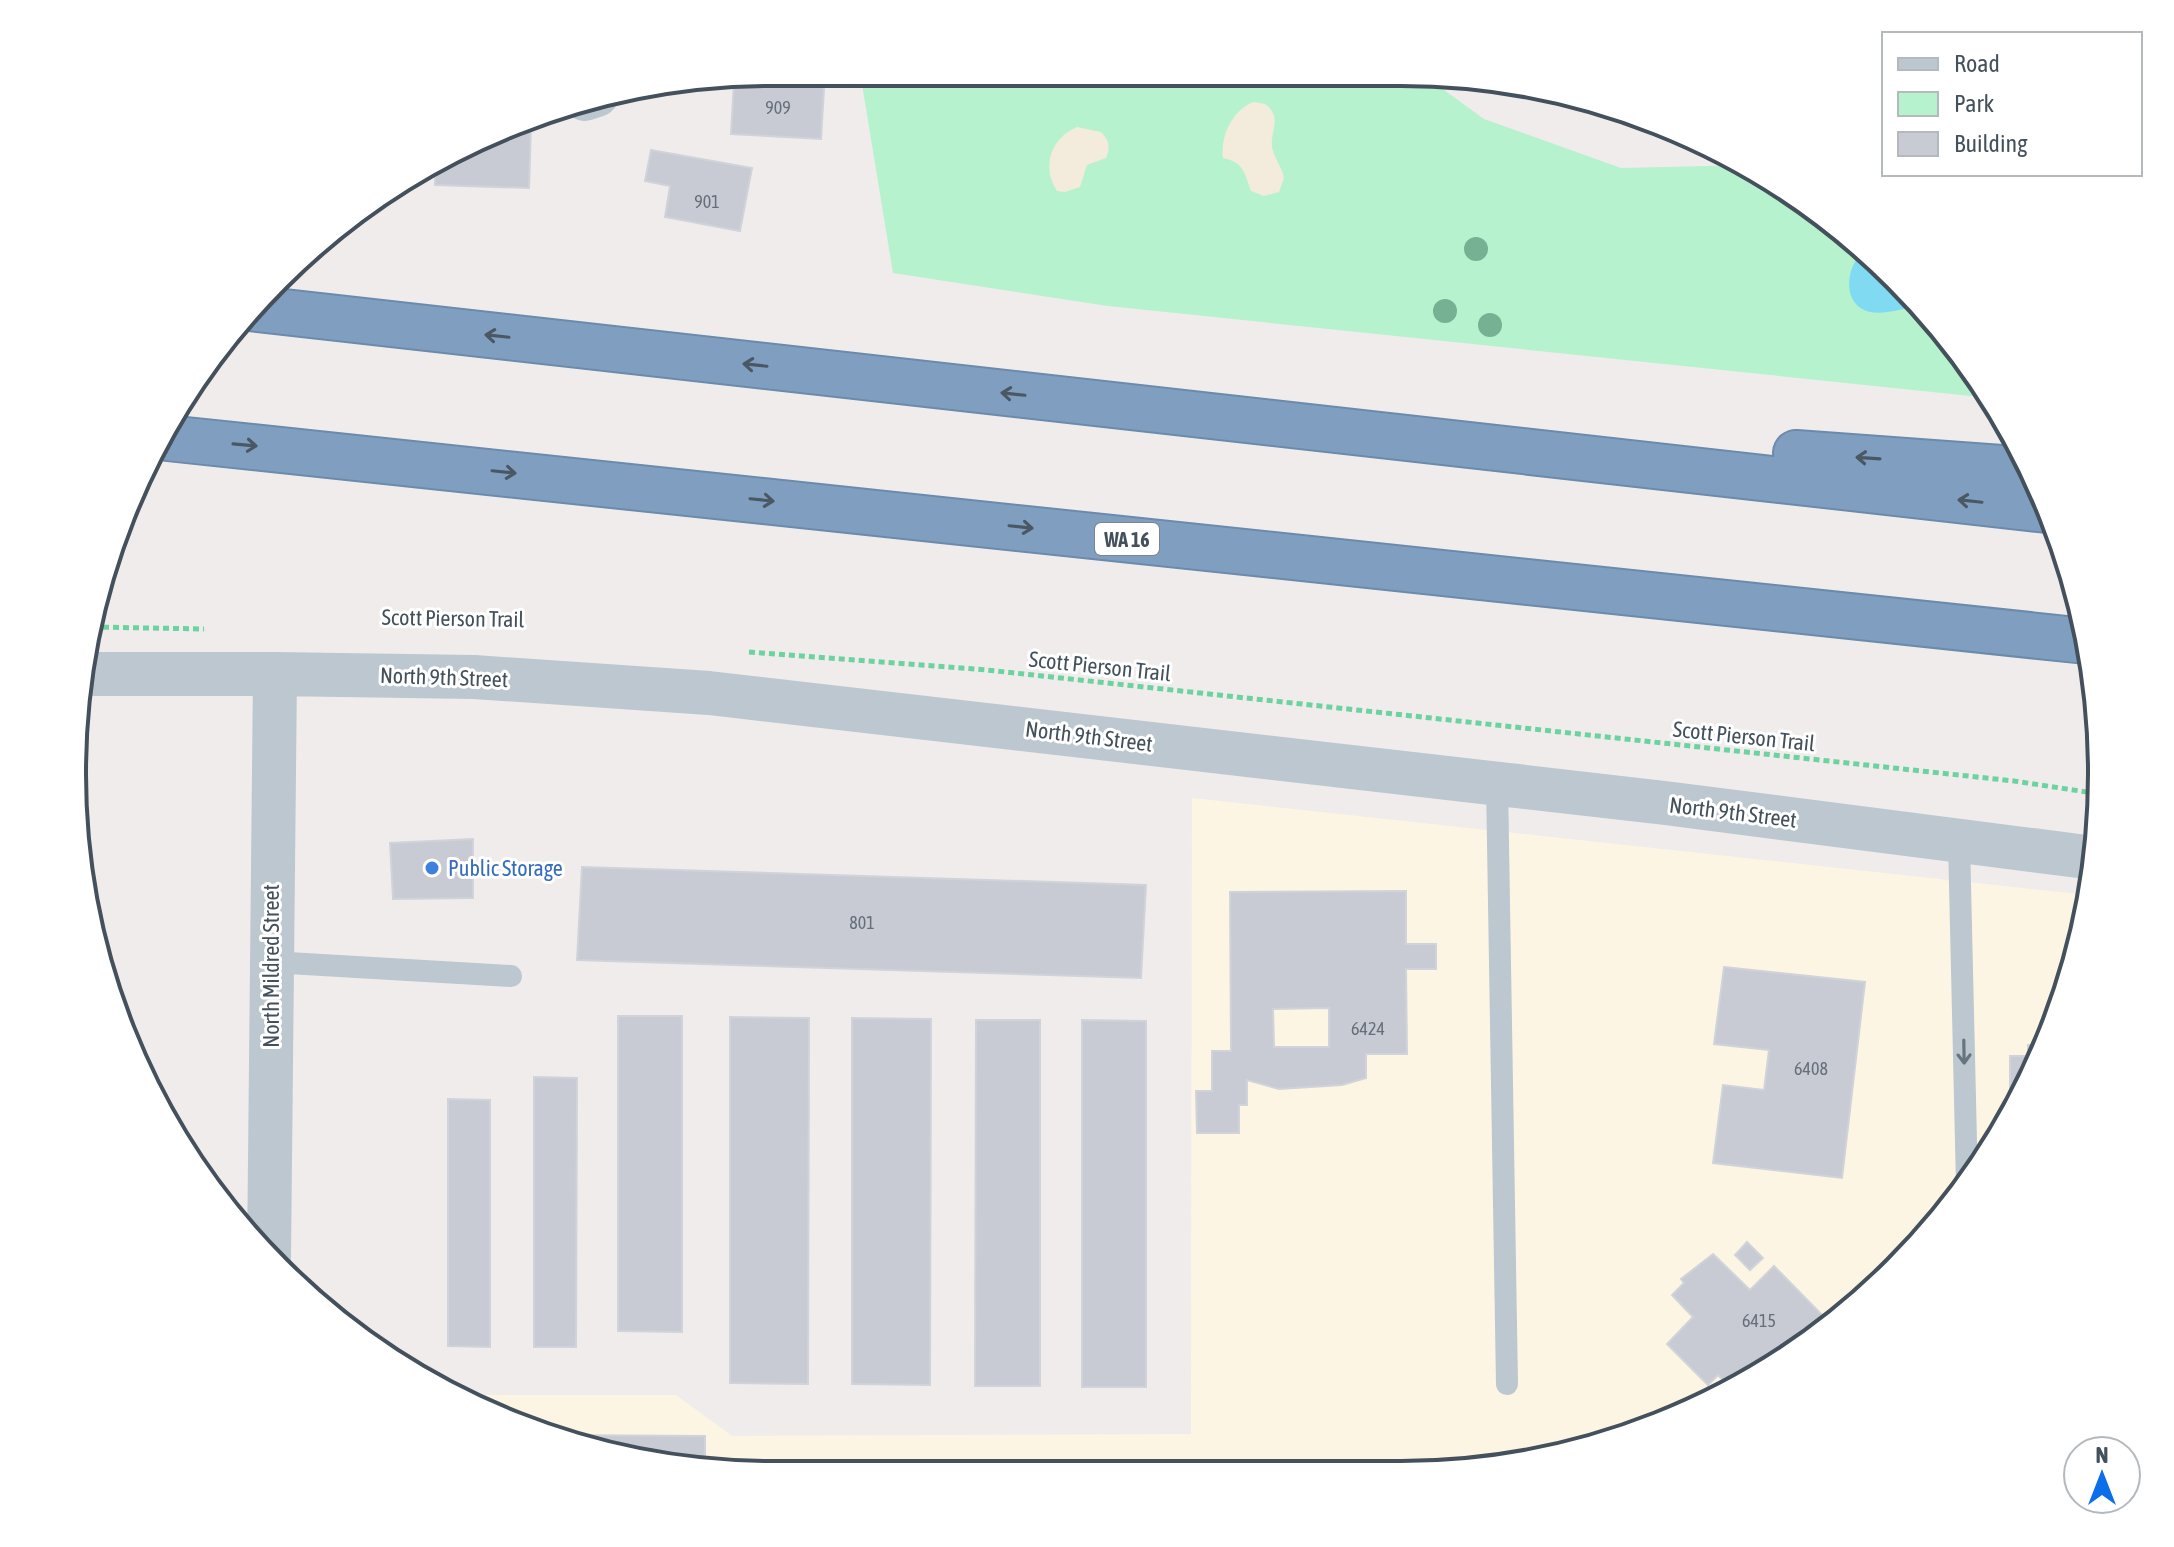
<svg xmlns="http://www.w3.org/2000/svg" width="2174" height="1547" font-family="'Asap Condensed',sans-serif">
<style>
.commercial{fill:#fdf5e3}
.green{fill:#b6f2cd}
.sand{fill:#f3ebdb}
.water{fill:#80dbf2}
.building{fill:#c8cbd3;stroke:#d0d3d9;stroke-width:2;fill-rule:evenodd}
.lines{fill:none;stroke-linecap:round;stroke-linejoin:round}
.motorway-casing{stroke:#6b8aac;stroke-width:48}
.path{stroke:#6cd29f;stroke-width:5;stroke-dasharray:6 4;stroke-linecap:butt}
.service{stroke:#bcc7d0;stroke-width:22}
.minor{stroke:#bcc7d0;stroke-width:44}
.tertiary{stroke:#bcc7d0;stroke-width:44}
.motorway{stroke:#809fc0;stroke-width:44}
.tree{fill:#75b192}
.oneway{stroke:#4a5865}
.oneway2{stroke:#68747e}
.shop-dot{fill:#3f7fe0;stroke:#fff;stroke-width:3}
.labels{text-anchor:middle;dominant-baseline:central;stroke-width:6;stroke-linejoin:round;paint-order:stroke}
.number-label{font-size:18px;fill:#656f79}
.shield{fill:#fff;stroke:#7c848c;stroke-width:2}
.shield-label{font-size:20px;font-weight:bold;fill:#44505b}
.street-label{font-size:22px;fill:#44505b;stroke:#fff}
.shop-label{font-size:22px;fill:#366cbe;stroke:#fff;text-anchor:start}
.rim{fill:none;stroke:#44505b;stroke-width:4}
</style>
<rect width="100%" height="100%" fill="#f0ecec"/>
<polygon class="commercial" points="1192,798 2088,895 2078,955 2030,1083 1957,1200 1863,1301 1710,1403 1493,1469 728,1474 592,1451 451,1395 676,1395 732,1436 1191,1434"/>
<polygon class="green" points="860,72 1422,74 1484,119 1621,168 1749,165 1928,311 1990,398 1108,306 893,273"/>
<g class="sand">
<path d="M1254 102 1265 104C1283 117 1270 130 1272 147 1274 158 1282 167 1284 178L1279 192 1264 196 1251 191C1244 173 1245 163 1223 158 1220 136 1233 109 1254 102Z"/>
<path d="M1077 127 1101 132C1109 140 1111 147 1106 158L1087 165 1080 187 1065 192 1057 191C1041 166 1051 138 1077 127Z"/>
</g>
<path class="water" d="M1860 255 1921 305C1906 308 1885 315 1870 312 1843 306 1845 271 1860 255Z"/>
<g class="building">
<polygon points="774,72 825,72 821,139 731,134 734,81 714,80"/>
<polygon points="531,124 529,188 435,185 435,167"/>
<polygon points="651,150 752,168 740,231 665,217 670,186 645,181"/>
<polygon points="473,839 473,898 393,899 390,843"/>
<polygon points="582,867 1146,885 1141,978 577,960"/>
<path d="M1406 891V944H1436V969H1406L1407 1054H1366V1078L1342 1085 1279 1089 1247 1080V1105H1239V1133H1197L1196 1091H1212V1051H1231L1230 892ZM1329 1008V1047H1274L1273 1009Z"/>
<polygon points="1724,967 1865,982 1842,1178 1713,1163 1723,1085 1764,1090 1769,1050 1714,1044"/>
<polygon points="618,1016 682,1016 682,1332 618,1331"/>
<polygon points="730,1017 809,1018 808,1384 730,1383"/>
<polygon points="852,1018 931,1019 930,1385 852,1384"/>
<polygon points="976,1020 1040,1020 1040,1386 975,1386"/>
<polygon points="1082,1020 1146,1021 1146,1387 1082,1387"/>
<polygon points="2028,1045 2044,1045 2030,1083 2010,1115 2010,1056 2028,1056"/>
<polygon points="534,1077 577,1078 576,1347 534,1347"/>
<polygon points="448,1099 490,1100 490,1347 448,1346"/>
<polygon points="1747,1242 1763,1258 1750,1270 1735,1255"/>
<polygon points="1713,1254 1750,1290 1774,1266 1830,1323 1732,1389 1718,1375 1708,1385 1667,1344 1693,1317 1672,1295 1684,1283 1681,1279"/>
<polygon points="549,1435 705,1436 705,1470 592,1451"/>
</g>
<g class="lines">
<g class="motorway-casing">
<g id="motorway">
<polyline points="249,308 2047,510"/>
<polyline points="167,438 2086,641"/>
<polyline points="1796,453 2029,470"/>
</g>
</g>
<g class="path">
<polyline points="93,627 204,629"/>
<polyline points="749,652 987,670 2014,781 2100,794"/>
</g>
<g class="service">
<polyline points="1497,783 1507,1384"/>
<polyline points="1959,841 1967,1185"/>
<polyline points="271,962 511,976"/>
</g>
<g class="minor">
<polyline points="585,99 597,95"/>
<polyline points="80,674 275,674"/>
</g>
<polyline class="tertiary" points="269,1258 275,674 474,677 709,693 1665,803 2094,858"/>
<use href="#motorway" class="motorway"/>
</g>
<g class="tree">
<circle cx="1476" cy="249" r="12"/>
<circle cx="1445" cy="311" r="12"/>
<circle cx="1490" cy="325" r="12"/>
</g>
<defs><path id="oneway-shaft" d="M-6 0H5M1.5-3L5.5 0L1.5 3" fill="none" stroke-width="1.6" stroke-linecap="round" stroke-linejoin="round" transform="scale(2)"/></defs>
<g class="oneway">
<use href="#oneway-shaft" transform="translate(497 336) rotate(-174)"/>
<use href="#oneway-shaft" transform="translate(755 365) rotate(-174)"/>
<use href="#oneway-shaft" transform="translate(1013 394) rotate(-174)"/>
<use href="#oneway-shaft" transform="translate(245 445) rotate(5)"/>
<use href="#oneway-shaft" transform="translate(1868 458) rotate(-176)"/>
<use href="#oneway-shaft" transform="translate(504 472) rotate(6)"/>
<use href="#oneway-shaft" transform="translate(762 500) rotate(6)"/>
<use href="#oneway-shaft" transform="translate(1970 501) rotate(-174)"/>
<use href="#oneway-shaft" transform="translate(1021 527) rotate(6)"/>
</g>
<use class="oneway2" href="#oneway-shaft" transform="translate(1964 1052) rotate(89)"/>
<circle class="shop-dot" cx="432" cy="868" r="8"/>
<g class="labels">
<g class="number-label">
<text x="778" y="107">909</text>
<text x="707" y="201">901</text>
<text x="862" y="922">801</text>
<text x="1368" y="1028">6424</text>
<text x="1811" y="1068">6408</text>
<text x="1759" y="1320">6415</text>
</g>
<rect class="shield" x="1095" y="523" width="64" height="32" rx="6"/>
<g class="shield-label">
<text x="1127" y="539">WA 16</text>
</g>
<g class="street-label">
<text transform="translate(453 618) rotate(1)">Scott Pierson Trail</text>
<text transform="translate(1100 666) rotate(6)">Scott Pierson Trail</text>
<text transform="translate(444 677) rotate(2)">North 9th Street</text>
<text transform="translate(1089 736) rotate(7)">North 9th Street</text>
<text transform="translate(1744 736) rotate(6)">Scott Pierson Trail</text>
<text transform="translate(1733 812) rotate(7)">North 9th Street</text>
<text transform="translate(271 966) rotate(-90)">North Mildred Street</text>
</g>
<g class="shop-label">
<text x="448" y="868">Public Storage</text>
</g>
</g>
<path d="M0 0H2174V1547H0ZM773 86H1401A687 687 0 0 1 2088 773V774A687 687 0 0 1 1401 1461H773A687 687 0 0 1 86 774V773A687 687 0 0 1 773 86Z" fill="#fff" fill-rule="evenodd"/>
<path class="rim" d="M773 86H1401A687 687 0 0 1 2088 773V774A687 687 0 0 1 1401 1461H773A687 687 0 0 1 86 774V773A687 687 0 0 1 773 86Z"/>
<rect x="1882" y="32" width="260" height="144" fill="#ffffff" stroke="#b4b9bd" stroke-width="2"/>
<rect x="1898" y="58" width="40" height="12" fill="#bcc7d0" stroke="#b4b9bd" stroke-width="2"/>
<text x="1954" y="72" font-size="24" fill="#44505b">Road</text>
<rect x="1898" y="92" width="40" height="24" fill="#b6f2cd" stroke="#b4b9bd" stroke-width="2"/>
<text x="1954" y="112" font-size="24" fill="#44505b">Park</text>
<rect x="1898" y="132" width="40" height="24" fill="#c8cbd3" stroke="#b4b9bd" stroke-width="2"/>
<text x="1954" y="152" font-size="24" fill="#44505b">Building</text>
<g transform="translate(2102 1475)"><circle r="38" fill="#ffffff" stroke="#b4b9bd" stroke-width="2"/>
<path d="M0-6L14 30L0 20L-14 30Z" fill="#0c6eea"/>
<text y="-12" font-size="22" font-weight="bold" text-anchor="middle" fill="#44505b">N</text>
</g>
</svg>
